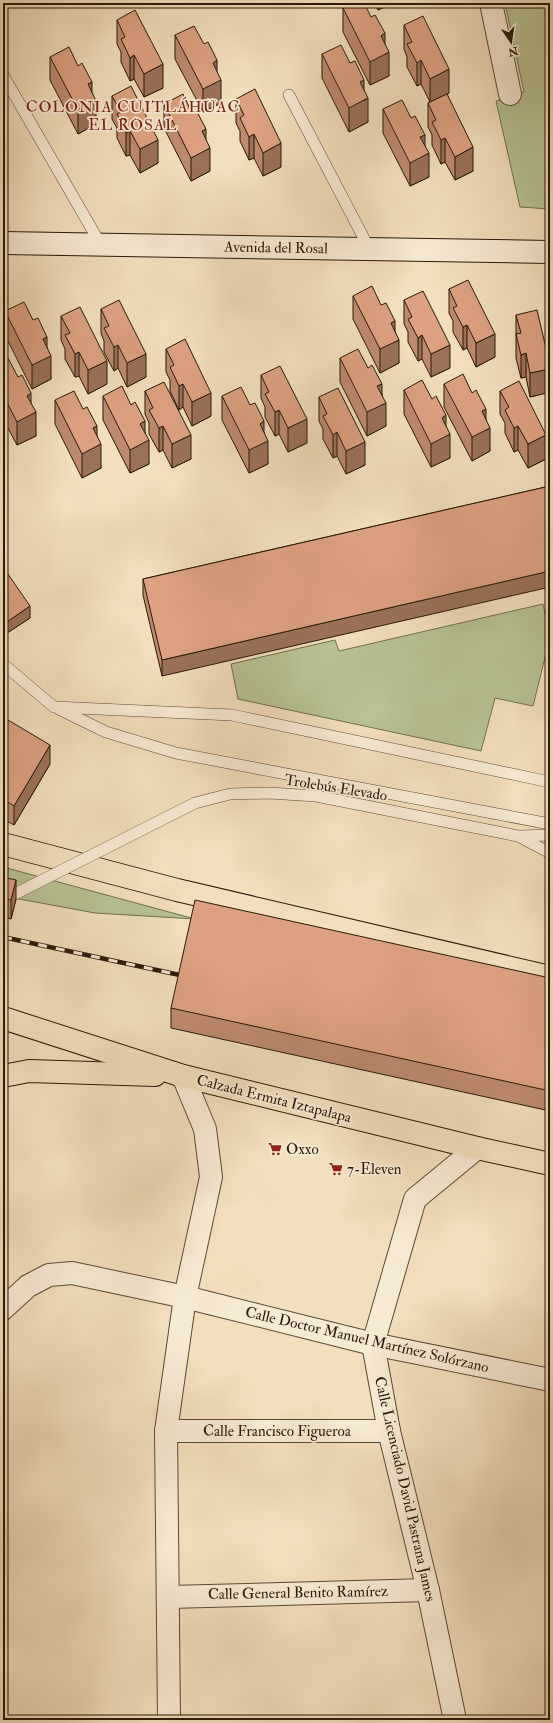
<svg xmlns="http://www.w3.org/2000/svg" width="553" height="1723" font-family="'IM FELL Double Pica',serif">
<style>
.green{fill:#b8c293;stroke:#706e4e}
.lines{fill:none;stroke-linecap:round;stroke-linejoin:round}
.lane-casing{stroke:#5a4a35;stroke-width:12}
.street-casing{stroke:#5a4a35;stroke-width:24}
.secondary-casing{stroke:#281908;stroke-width:24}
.primary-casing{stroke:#281908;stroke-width:24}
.lane{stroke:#f7ead4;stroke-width:11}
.street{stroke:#f7ead4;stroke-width:22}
.secondary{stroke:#f7ead4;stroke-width:22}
.primary{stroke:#f2dfbd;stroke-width:22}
.rail-casing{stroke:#281908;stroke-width:4.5}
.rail{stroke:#f7ead4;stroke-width:3;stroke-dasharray:9;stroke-linecap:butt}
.lane-bridge-casing{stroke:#5a4a35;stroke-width:12;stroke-linecap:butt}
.lane-bridge{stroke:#f7ead4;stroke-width:11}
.wall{fill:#be8a6f;stroke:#281908}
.shaded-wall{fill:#9b715a;stroke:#281908}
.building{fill:#dda181;stroke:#281908}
.labels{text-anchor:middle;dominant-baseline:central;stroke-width:3.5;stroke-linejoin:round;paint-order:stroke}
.street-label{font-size:15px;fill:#281908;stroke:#f7ead4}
.poi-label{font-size:15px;fill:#281908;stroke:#f7ead4;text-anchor:start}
.neighbourhood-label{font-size:16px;letter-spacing:1px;fill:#7a1f14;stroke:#f7ead4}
</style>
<rect width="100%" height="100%" fill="#f2dfbd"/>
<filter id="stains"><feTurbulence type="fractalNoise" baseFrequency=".005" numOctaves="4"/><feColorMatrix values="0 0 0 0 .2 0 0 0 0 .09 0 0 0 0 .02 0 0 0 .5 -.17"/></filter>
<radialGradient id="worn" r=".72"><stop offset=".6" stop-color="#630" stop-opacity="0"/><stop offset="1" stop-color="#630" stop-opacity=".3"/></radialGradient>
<g class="green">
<polygon points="505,3 550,3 550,209 520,207 496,101 524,92"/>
<polygon points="543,604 550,637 533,706 495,698 481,751 238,699 231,664 335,640 339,651"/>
<polygon points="3,867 195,919 95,913 3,896"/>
</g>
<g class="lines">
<g class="lane-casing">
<g id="lane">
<polyline points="3,75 101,245"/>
<polyline points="289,95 370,250"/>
<polyline points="3,664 54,707 232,715 550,782"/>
<polyline points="59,709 106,732 176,753 550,824"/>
<polyline points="518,836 550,853"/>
<polyline points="521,836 550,835"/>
</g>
</g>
<g class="street-casing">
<g id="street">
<polyline points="491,3 510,94"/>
<polyline points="3,1309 28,1286 49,1275 72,1273 185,1297 373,1344 550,1380"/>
<polyline points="166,1431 389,1431"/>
<polyline points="169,1597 428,1590"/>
<polyline points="169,1720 166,1431 185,1297 211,1177 205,1129 183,1076"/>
<polyline points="455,1720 428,1590 389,1431 373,1344 415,1199 477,1148"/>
</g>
</g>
<g class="secondary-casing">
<polyline id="secondary" points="3,243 550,252"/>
</g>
<g class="primary-casing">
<g id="primary">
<polyline points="3,844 177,890 550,977"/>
<polyline points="3,1018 183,1076 477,1148 550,1164"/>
<polyline points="3,1076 29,1071 155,1075"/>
</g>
</g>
<use href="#lane" class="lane"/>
<use href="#street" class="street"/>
<use href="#secondary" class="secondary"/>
<use href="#primary" class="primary"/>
<g class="rail-casing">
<polyline id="rail" points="3,937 189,977"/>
</g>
<use href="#rail" class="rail"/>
<g class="lane-bridge-casing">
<polyline id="lane-bridge" points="3,900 195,803 230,794 269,793 316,796 518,836"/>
</g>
<use href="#lane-bridge" class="lane-bridge"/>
</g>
<g class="wall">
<polygon points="375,3 392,3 378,10"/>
<polygon points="343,8 385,44 389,76 370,85 343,32"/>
<polygon points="117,20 163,88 144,97 134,79 130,81 121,62 121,52 117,44"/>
<polygon points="404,25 449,93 447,94 473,171 455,180 445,162 441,164 432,145 432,135 428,127 428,103 430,102 421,84 417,86 407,67 407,57 404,49"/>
<polygon points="175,35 221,103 203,112 175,59"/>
<polygon points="322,54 350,63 364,90 368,122 349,132 322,78"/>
<polygon points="50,57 92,93 96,124 78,134 50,80"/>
<polygon points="112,96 158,163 140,173 130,155 126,156 117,138 117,128 112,119"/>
<polygon points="236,99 281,167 263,176 254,158 249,160 240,141 240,131 236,123"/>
<polygon points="164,104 210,171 191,181 164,128"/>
<polygon points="383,109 429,177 410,186 383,133"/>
<polygon points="449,289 495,357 476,367 467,348 463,350 453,332 453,321 449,313"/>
<polygon points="353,296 395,331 399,363 380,373 353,319"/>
<polygon points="404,300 450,368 431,377 422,359 418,361 408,342 408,332 404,324"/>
<polygon points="101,309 146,377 127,387 118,368 114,371 104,352 104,341 101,333"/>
<polygon points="5,311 47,347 51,379 32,389 5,335"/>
<polygon points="516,315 550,365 550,392 530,397 526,377 521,378 516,358"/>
<polygon points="61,316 107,384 88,394 79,376 75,377 65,359 65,349 61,340"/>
<polygon points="166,349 211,416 192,426 183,407 179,410 170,391 170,380 166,372"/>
<polygon points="340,358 368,368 382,394 386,426 367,436 340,382"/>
<polygon points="3,361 31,404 36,436 17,445 3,419"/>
<polygon points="261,375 307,443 288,452 279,434 275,436 265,417 265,407 261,398"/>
<polygon points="444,384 486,420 490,451 472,461 444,407"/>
<polygon points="404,390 432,399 446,426 450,458 431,467 404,414"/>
<polygon points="145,391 191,459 172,468 163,450 159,452 149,434 149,423 145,414"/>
<polygon points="500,391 546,459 528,468 518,450 514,452 505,433 505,423 500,414"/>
<polygon points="103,396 145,432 149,464 130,473 103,420"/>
<polygon points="222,396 264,432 268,464 249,473 222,420"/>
<polygon points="319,397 365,465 346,474 337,456 333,458 323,439 323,429 319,421"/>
<polygon points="55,400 97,436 101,468 82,478 55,424"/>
<polygon points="550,486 162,676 143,595 143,579"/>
<polygon points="3,567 30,618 4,635 3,634"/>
<polygon points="3,717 50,764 14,825 3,819"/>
<polygon points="3,877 16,899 11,919 3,917"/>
<polygon points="550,978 550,1111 171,1028 171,1008"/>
</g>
<g class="shaded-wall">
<polygon points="378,3 392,3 378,10"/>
<polygon points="385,33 385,55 389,52 389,76 370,85 370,62 381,36"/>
<polygon points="134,55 134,79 130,81 130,58"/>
<polygon points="217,60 217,81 221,80 221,103 203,112 203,89 213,63"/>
<polygon points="421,60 421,84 417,86 417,63"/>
<polygon points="163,64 163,88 144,97 144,74"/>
<polygon points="449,69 449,93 430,102 430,79"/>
<polygon points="364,80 364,101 368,98 368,122 349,132 349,108 360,82"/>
<polygon points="92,82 92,103 96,101 96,124 78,134 78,110 88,84"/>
<polygon points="206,129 206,150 210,148 210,171 191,181 191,158 202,131"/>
<polygon points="130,131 130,155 126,156 126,133"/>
<polygon points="254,134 254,158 249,160 249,137"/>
<polygon points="425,135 425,155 429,153 429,177 410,186 410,163 420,137"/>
<polygon points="445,138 445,162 441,164 441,140"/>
<polygon points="158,140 158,163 140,173 140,149"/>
<polygon points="281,143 281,167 263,176 263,153"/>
<polygon points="473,147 473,171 455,180 455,157"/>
<polygon points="395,321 395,342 399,340 399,363 380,373 380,349 391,323"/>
<polygon points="467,325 467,348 463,350 463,327"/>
<polygon points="495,334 495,357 476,367 476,343"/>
<polygon points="422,335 422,359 418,361 418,338"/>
<polygon points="47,337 47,358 51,356 51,379 32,389 32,365 43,339"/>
<polygon points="118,345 118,368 114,371 114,347"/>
<polygon points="450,345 450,368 431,377 431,354"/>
<polygon points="79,352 79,376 75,377 75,354"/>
<polygon points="526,353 526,377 521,378 521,355"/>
<polygon points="146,354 146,377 127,387 127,363"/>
<polygon points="107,361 107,384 88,394 88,370"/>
<polygon points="550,369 550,392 530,397 530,373"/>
<polygon points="183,384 183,407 179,410 179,386"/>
<polygon points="382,384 382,405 386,403 386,426 367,436 367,412 377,386"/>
<polygon points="31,393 31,414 36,412 36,436 17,445 17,422 27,396"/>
<polygon points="211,393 211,416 192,426 192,402"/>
<polygon points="486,409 486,430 490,428 490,451 472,461 472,437 482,411"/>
<polygon points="279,410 279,434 275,436 275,412"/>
<polygon points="446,415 446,436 450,434 450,458 431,467 431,444 442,418"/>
<polygon points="307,419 307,443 288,452 288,428"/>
<polygon points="145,421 145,442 149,440 149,464 130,473 130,450 140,424"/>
<polygon points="264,421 264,443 268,441 268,464 249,473 249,450 260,424"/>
<polygon points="97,426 97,446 101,444 101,468 82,478 82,454 93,428"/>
<polygon points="163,426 163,450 159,452 159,428"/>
<polygon points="518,426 518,450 514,452 514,428"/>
<polygon points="337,432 337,456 333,458 333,435"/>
<polygon points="191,435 191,459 172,468 172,444"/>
<polygon points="546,435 546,459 528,468 528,444"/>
<polygon points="365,442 365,465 346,474 346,451"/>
<polygon points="550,571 550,587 162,676 162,660"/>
<polygon points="30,606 30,618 4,635 4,624"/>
<polygon points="50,745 50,764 14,825 14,806"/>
<polygon points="16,880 16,899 11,919 11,900"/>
</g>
<g class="building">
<polygon points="353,3 364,3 371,17 375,15 385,33 381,36 389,52 370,62 343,8"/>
<polygon points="135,10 163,64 144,74 134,55 130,58 121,39 125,37 117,20"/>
<polygon points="423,16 449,69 430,79 421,60 417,63 407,44 412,42 404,25"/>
<polygon points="194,26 204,44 208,42 217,60 213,63 221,80 203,89 175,35"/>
<polygon points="341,45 350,63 355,61 364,80 360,82 368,98 349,108 322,54"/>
<polygon points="69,47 78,66 82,63 92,82 88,84 96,101 78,110 50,57"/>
<polygon points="131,86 158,140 140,149 130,131 126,133 117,114 121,112 112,96"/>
<polygon points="255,89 281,143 263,153 254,134 249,137 240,118 244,115 236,99"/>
<polygon points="183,94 192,113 196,110 206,129 202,131 210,148 191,158 164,104"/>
<polygon points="447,94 473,147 455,157 445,138 441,140 432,122 436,120 428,103"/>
<polygon points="402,100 411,118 415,116 425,135 420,137 429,153 410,163 383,109"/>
<polygon points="468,280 495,334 476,343 467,325 463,327 453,308 457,306 449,289"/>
<polygon points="372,286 381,305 386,303 395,321 391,323 399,340 380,349 353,296"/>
<polygon points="423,291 450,345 431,354 422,335 418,338 408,319 412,317 404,300"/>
<polygon points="119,300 146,354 127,363 118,345 114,347 104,328 109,326 101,309"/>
<polygon points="24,302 33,320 38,318 47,337 43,339 51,356 32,365 5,311"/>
<polygon points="80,307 107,361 88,370 79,352 75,354 65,335 70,333 61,316"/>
<polygon points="537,310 550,365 550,369 530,373 526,353 521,355 516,334 521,333 516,315"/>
<polygon points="185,339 211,393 192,402 183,384 179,386 170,367 174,365 166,349"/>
<polygon points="358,349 368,368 372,365 382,384 377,386 386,403 367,412 340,358"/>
<polygon points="8,358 18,377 22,375 31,393 27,396 36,412 17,422 3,395 3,361"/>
<polygon points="280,366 307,419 288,428 279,410 275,412 265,394 269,392 261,375"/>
<polygon points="463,374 472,393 476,390 486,409 482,411 490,428 472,437 444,384"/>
<polygon points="422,380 432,399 436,396 446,415 442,418 450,434 431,444 404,390"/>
<polygon points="519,381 546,435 528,444 518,426 514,428 505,410 509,407 500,391"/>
<polygon points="164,382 191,435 172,444 163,426 159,428 149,410 153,408 145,391"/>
<polygon points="122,386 131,405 135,402 145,421 140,424 149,440 130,450 103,396"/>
<polygon points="241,387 250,405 255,403 264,421 260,424 268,441 249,450 222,396"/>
<polygon points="338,388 365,442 346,451 337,432 333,435 323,416 327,414 319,397"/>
<polygon points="74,391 83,409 87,407 97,426 93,428 101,444 82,454 55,400"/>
<polygon points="550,486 550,571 162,660 143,579"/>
<polygon points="3,567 30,606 4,624 3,622"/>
<polygon points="3,717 50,745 14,806 3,799"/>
<polygon points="3,877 16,880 11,900 3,898"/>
<polygon points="195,900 550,978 550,1091 171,1008"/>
</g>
<defs>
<g id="supermarket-bare" transform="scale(1.08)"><path d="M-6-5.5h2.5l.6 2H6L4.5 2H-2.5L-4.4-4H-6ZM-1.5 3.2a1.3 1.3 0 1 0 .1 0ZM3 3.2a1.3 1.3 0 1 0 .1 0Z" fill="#8f2418" stroke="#f7ead4" stroke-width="2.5" paint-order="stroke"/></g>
</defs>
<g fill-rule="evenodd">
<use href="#supermarket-bare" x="275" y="1149"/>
<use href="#supermarket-bare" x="336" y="1169"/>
</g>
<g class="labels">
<g class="street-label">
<text transform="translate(276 248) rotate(1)">Avenida del Rosal</text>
<text transform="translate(336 788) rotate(9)">Trolebús Elevado</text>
<text transform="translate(274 1099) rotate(14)">Calzada Ermita Iztapalapa</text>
<text transform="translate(367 1340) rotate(13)">Calle Doctor Manuel Martínez Solórzano</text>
<text x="277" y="1431">Calle Francisco Figueroa</text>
<text transform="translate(405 1489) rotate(77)">Calle Licenciado David Pastrana James</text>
<text transform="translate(298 1593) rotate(-1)">Calle General Benito Ramírez</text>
</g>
<g class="poi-label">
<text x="286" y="1149">Oxxo</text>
<text x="347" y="1169">7-Eleven</text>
</g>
<g class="neighbourhood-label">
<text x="133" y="107">COLONIA CUITLÁHUAC<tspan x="133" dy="18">EL ROSAL</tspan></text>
</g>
</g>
<rect width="553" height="1723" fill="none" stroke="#f2dfbd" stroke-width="16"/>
<rect x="4" y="4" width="545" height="1715" fill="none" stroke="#281908" stroke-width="2"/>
<rect x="8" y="8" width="537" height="1707" fill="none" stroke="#281908"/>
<g transform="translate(511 42) rotate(167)" stroke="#f7ead4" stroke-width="3" paint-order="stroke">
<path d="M0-3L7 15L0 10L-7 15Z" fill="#281908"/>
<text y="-6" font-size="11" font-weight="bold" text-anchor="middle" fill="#281908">N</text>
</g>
<rect width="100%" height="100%" filter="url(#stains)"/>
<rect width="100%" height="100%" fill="url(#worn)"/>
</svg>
